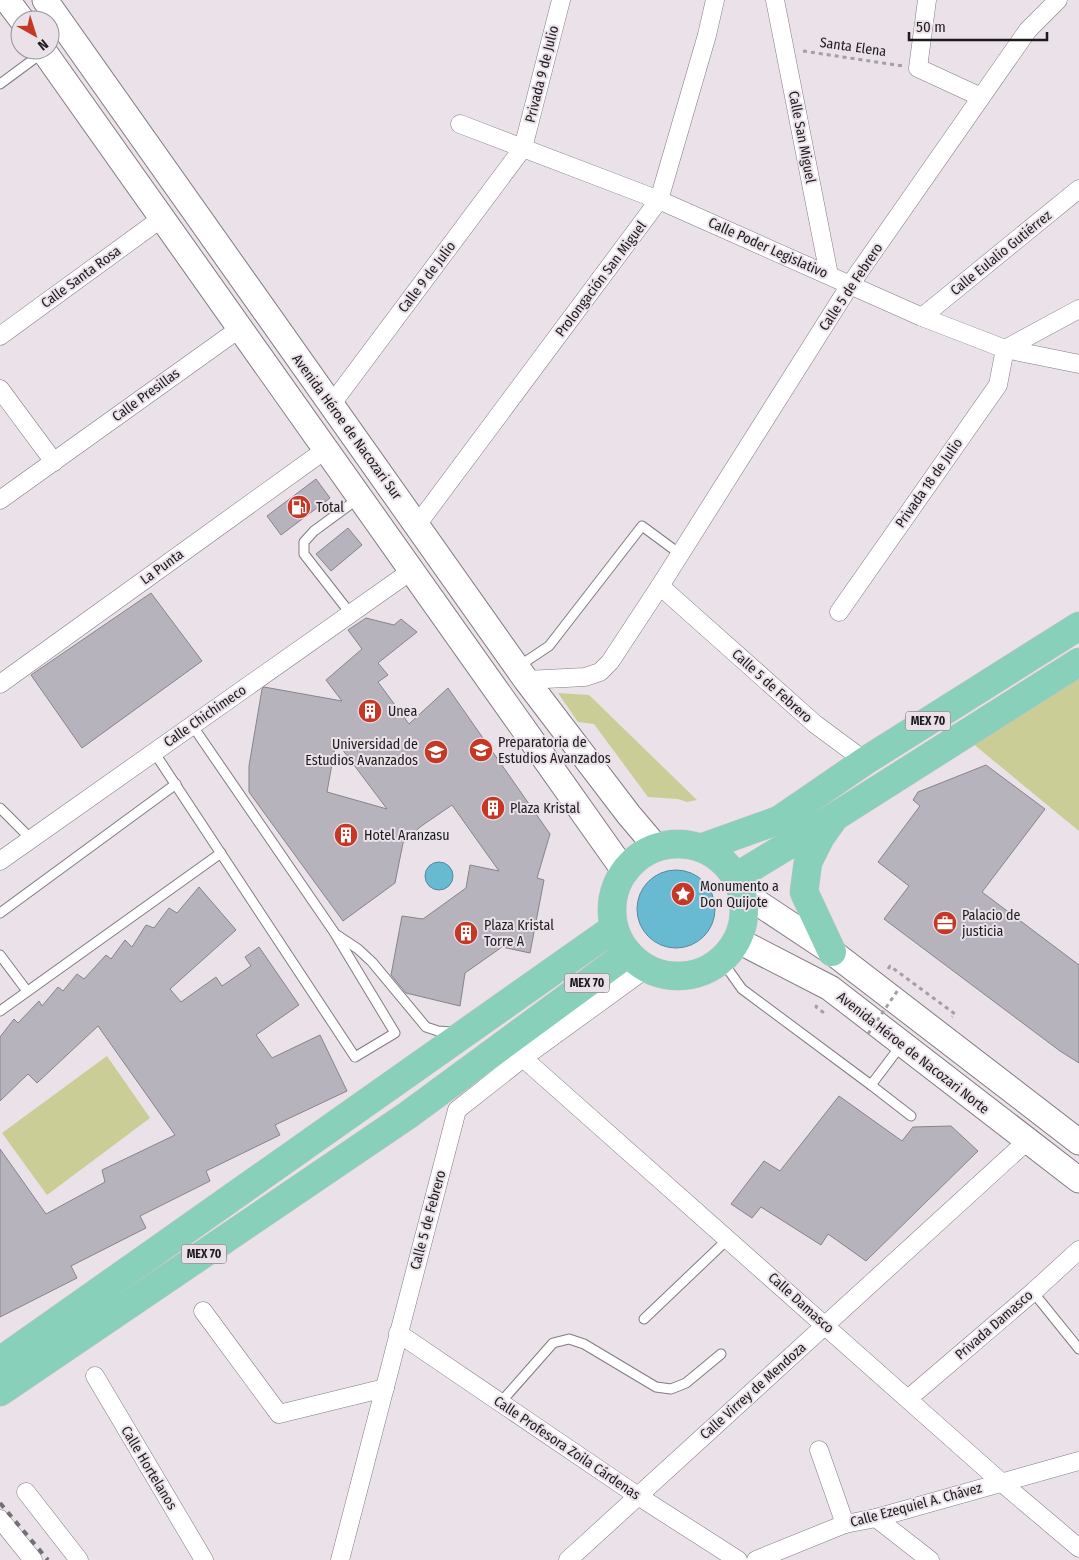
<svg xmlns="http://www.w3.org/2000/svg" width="1079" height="1560" font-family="'Fira Sans Condensed',sans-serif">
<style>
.green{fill:#cacd95}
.water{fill:#68bad2;stroke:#528a9c}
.building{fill:#b6b3bd;stroke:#87848d;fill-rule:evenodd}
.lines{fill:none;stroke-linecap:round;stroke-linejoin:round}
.lane-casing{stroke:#837b82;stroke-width:11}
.street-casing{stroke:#837b82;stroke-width:19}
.secondary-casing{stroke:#837b82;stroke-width:27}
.primary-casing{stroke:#c4c4c4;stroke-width:29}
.path{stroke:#a59ea4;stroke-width:3;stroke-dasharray:4 4;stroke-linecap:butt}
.lane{stroke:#fff;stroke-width:9}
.street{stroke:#fff;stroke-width:18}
.secondary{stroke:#fff;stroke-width:25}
.primary{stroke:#89d0bb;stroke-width:28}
.rail{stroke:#756f75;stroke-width:4;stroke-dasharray:6 6;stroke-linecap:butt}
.path-bridge{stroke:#a59ea4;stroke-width:3;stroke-dasharray:4 4;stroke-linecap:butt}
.labels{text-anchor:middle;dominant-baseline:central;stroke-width:4;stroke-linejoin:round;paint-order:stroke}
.shield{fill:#eae1e9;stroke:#5b565b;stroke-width:1}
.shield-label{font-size:12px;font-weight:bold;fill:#1e1b1e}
.street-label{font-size:14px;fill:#1e1b1e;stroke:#eae1e9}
.poi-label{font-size:14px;fill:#1e1b1e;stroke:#eae1e9;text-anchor:start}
</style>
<rect width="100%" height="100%" fill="#eae1e9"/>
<g class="green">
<polygon points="1079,677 1079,831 972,743"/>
<polygon points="558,693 589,695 697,800 687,802 678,799 648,797 594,724 578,722"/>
<polygon points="107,1056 150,1118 47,1195 2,1133"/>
</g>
<g class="water">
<circle cx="439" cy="876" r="14"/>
<circle cx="676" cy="909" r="39"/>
</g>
<g class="building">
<polygon points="316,479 330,498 281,535 267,516"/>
<polygon points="348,528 362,545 331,571 316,554"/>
<polygon points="151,593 202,661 82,748 31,675"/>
<path d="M366 618 394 625 401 619 417 632 378 663 388 675 378 682 409 724 448 688 550 834 537 878 544 880 530 953 502 947 465 973 460 1006 406 993 391 975 402 916 423 919 466 888 470 865 499 871 452 805 420 827 403 843 395 883 343 921 249 792V766L262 689 264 687 342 701 326 680 362 649 348 630ZM336 741 387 809 327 792Z"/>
<polygon points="986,765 1045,809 982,892 1079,965 1079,1063 1060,1051 884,919 909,886 878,862 920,806 913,800 918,792"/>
<polygon points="199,887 236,930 170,989 181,1002 216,977 222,986 251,966 245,957 259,947 299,1005 256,1035 272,1058 320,1035 347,1091 275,1125 280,1135 206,1171 210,1181 140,1216 146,1228 71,1266 77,1278 0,1317 0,1149 46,1214 105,1182 102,1170 175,1135 98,1026 37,1083 28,1074 0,1101 0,1037 14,1019 18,1023 39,1001 42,1006 58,987 63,991 77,974 84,979 106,955 111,959 125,940 132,947 146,925 154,928 169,908 177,913"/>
<polygon points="839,1096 902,1141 913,1127 951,1126 978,1151 866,1261 828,1234 821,1245 761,1207 752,1218 731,1204 764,1161 780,1171"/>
</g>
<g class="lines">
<g class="lane-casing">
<g id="lane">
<polyline points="0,84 42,53"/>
<polyline points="350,613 304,554 304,542 314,531 359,498"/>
<polyline points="519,666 549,646 642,526 680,554"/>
<polyline points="154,752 355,1057 395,1033 334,932 192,725"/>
<polyline points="0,808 31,839"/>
<polyline points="0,913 176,784"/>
<polyline points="337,935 358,949 372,962 426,1027 438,1031 453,1032"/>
<polyline points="0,955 27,991"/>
<polyline points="722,961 742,989 871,1085"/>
<polyline points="0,1011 221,853"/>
<polyline points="902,1044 871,1085 911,1116"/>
<polyline points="1033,1292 1079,1349"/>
<polyline points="644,1319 729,1238"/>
<polyline points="501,1402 553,1343 569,1339 584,1344 656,1387 671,1389 686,1383 721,1354"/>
</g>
</g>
<g class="street-casing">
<g id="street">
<polyline points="775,0 829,275"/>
<polyline points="927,0 918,68 981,97"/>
<polyline points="460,124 659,200 922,317 1005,349 1079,364"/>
<polyline points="922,317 1079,189"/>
<polyline points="0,336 162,218"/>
<polyline points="0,389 54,462"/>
<polyline points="331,405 523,148 561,0"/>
<polyline points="0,500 239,329"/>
<polyline points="417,525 659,200 707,35 715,0"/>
<polyline points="660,586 815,724 865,761"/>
<polyline points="839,612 998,385 1005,349 1079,309"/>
<polyline points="526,680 585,677 600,672 610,662 660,586 850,285 1028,30 1058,0"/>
<polyline points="0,684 325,450"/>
<polyline points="0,861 411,571"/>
<polyline points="523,1058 1001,1482 1079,1548"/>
<polyline points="203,1311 279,1414 385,1388"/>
<polyline points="398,1333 638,1496 738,1560"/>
<polyline points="95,1376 204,1560"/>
<polyline points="909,1398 1033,1292 1079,1250"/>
<polyline points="819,1450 845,1524"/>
<polyline points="26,1492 79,1560"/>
<polyline points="876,1518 930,1560"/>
<polyline points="0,1519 33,1560"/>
<polyline points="340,1560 457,1110 523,1058 647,968"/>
<polyline points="568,1560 1027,1141"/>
<polyline points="756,1560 845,1524 876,1518 1079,1461"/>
</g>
</g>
<g class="secondary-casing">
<g id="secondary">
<polyline points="7,0 22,20"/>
<polyline points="45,0 526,680 629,815 657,848"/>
<polyline points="43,50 625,872"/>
<polyline points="743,893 832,952 1079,1142"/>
<polyline points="737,940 830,988 1079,1180"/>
</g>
</g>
<g class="primary-casing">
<g id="primary">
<circle cx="678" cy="910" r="66"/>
<polyline points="701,848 779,820 865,761 1079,626"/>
<polyline points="736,877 836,816 1079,662"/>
<polyline points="832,952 804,892 808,862 820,838 832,821"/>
<polyline points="0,1361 614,928"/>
<polyline points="0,1392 408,1115 628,953"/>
</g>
</g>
<g class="path">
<polyline points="803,51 903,66"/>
<polyline points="888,969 890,966 955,1014 952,1017"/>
<polyline points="817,1005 816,1007 827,1015"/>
</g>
<use href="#lane" class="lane"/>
<use href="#street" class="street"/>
<use href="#secondary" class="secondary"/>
<use href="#primary" class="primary"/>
<polyline class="rail" points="0,1503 48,1560"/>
<polyline class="path-bridge" points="868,1034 900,987"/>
</g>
<defs>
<g id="fuel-disc" transform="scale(1.25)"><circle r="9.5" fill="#c53826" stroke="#eae1e9"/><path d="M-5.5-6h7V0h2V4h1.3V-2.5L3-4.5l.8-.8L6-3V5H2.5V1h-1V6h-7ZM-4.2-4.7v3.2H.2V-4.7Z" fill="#fff"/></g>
<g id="building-disc" transform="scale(1.25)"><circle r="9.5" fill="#c53826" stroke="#eae1e9"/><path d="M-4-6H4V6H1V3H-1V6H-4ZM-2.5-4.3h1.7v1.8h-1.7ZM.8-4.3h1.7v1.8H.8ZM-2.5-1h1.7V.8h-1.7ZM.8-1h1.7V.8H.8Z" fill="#fff"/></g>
<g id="university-disc" transform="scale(1.25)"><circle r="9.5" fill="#c53826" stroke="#eae1e9"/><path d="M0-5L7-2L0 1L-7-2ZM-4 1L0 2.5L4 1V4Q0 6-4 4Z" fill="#fff"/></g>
<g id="sight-disc" transform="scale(1.25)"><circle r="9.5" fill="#c53826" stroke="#eae1e9"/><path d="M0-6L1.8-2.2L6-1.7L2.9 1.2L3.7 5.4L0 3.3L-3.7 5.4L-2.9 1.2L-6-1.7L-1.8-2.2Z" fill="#fff"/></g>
<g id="office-disc" transform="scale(1.25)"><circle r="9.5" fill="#c53826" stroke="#eae1e9"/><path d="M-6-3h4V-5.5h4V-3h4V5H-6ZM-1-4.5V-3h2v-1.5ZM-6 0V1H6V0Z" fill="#fff"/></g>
</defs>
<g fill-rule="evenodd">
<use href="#fuel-disc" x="299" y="507"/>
<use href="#building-disc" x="370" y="711"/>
<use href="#university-disc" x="481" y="750"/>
<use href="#university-disc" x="436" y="752"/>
<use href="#building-disc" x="493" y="808"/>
<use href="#building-disc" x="346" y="835"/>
<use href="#sight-disc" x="683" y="894"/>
<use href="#office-disc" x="945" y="923"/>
<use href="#building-disc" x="466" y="933"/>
</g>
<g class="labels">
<g class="shield">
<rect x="905.5" y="711.5" width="45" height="19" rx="4"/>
<rect x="564.5" y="973.5" width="45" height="19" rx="4"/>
<rect x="181.5" y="1244.5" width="45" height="19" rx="4"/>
</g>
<g class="shield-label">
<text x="928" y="721">MEX 70</text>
<text x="587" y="983">MEX 70</text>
<text x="204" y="1254">MEX 70</text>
</g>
<g class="street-label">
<text transform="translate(853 47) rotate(8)">Santa Elena</text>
<text transform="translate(542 74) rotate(-76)">Privada 9 de Julio</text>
<text transform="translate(802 137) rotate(79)">Calle San Miguel</text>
<text transform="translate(768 248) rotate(24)">Calle Poder Legislativo</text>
<text transform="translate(1001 253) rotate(-39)">Calle Eulalio Gutiérrez</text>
<text transform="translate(81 277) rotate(-36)">Calle Santa Rosa</text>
<text transform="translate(427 277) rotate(-53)">Calle 9 de Julio</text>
<text transform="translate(601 279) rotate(-53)">Prolongación San Miguel</text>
<text transform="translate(851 287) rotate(-56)">Calle 5 de Febrero</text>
<text transform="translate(146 395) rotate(-36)">Calle Presillas</text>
<text transform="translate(347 427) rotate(54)">Avenida Héroe de Nacozari Sur</text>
<text transform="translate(929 483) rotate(-55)">Privada 18 de Julio</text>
<text transform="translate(162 567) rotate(-36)">La Punta</text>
<text transform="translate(772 686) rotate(42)">Calle 5 de Febrero</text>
<text transform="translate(205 716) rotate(-35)">Calle Chichimeco</text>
<text transform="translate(913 1053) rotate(38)">Avenida Héroe de Nacozari Norte</text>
<text transform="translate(428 1220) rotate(-75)">Calle 5 de Febrero</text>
<text transform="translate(801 1303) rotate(42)">Calle Damasco</text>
<text transform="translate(994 1325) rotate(-41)">Privada Damasco</text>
<text transform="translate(753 1391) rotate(-42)">Calle Virrey de Mendoza</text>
<text transform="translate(567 1448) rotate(34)">Calle Profesora Zoila Cárdenas</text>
<text transform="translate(149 1468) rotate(59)">Calle Hortelanos</text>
<text transform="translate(916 1505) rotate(-15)">Calle Ezequiel A. Chávez</text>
</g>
<g class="poi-label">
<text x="316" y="507">Total</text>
<text x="388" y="711">Unea</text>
<text x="498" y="742">Preparatoria de<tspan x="498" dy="16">Estudios Avanzados</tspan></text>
<text x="418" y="744" text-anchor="end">Universidad de<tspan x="418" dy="16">Estudios Avanzados</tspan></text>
<text x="510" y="808">Plaza Kristal</text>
<text x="364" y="835">Hotel Aranzasu</text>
<text x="700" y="886">Monumento a<tspan x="700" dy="16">Don Quijote</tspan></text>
<text x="962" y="915">Palacio de<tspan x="962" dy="16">justicia</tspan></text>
<text x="484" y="925">Plaza Kristal<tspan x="484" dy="16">Torre A</tspan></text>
</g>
</g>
<g transform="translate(35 35) rotate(141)"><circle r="24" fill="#eae1e9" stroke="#989298"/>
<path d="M0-4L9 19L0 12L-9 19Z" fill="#c53826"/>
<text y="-8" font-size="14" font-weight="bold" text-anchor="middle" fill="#1e1b1e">N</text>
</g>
<path d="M909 32v8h138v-8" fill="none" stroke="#1e1b1e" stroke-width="2.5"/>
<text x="916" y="32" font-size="15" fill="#1e1b1e" stroke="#eae1e9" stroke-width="4" paint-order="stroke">50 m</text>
</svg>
